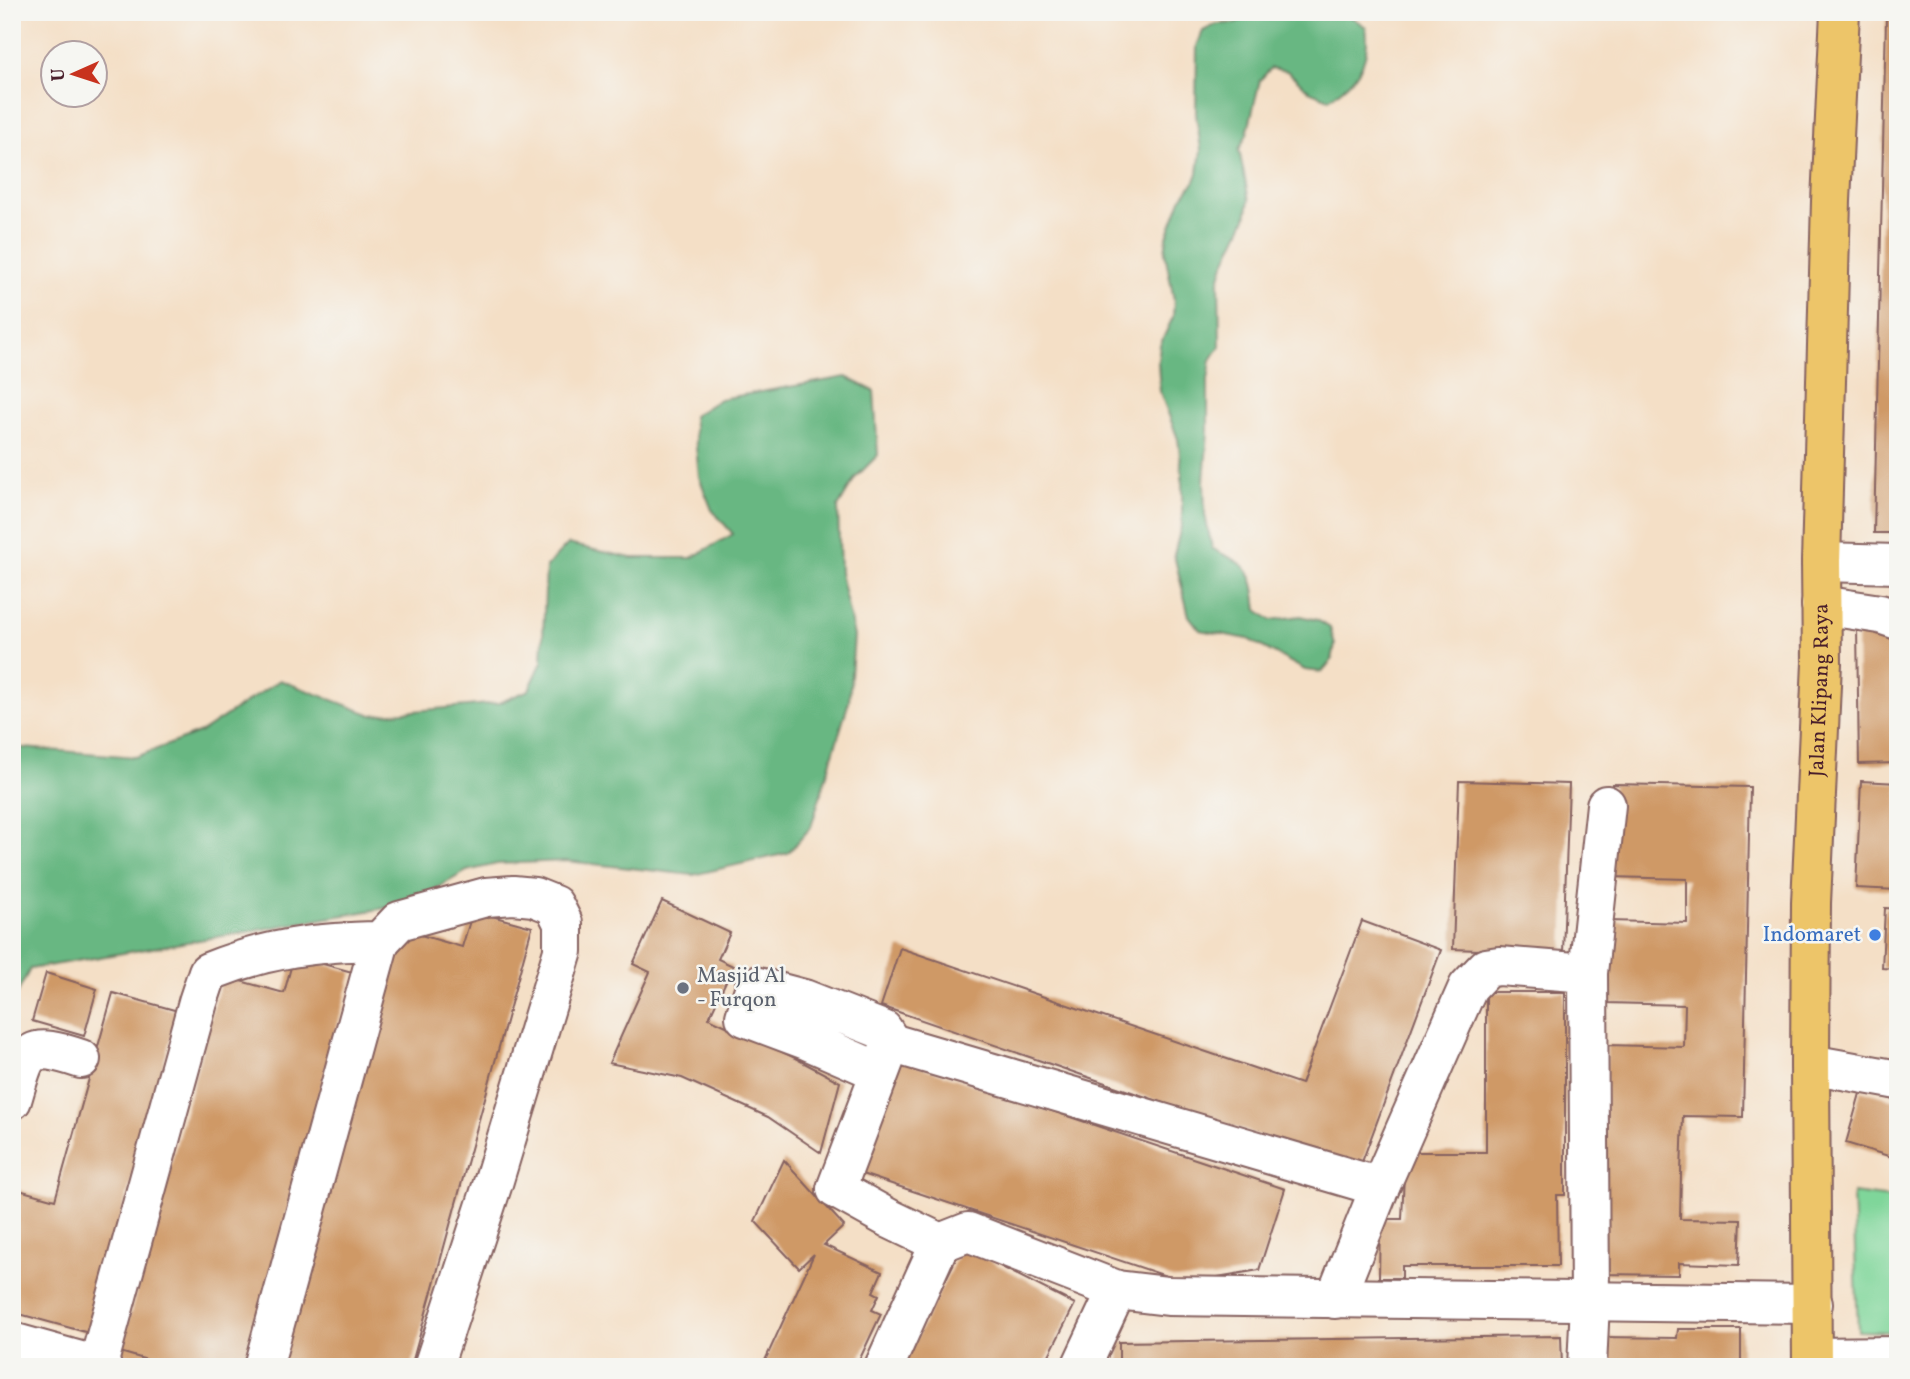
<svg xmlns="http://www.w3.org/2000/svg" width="1910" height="1379" font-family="Vollkorn,serif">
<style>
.green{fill:#7fd69a;stroke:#647a62;stroke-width:2}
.forest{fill:#67b782;stroke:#586b56;stroke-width:2}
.building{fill:#cf9966}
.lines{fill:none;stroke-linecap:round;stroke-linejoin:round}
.minor-casing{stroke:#866261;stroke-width:42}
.major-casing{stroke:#866261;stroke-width:42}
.minor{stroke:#fff;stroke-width:38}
.major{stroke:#edc569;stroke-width:38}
.shop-dot{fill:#3f7fe0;stroke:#f6f6f2;stroke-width:2.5}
.worship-dot{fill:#6b7280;stroke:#f6f6f2;stroke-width:2.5}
.labels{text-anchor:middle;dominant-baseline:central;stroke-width:5;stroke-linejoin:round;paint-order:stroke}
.street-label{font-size:21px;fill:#4a1f2b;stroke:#f6f6f2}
.shop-label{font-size:21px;fill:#366cbe;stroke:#f6f6f2;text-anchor:end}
.worship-label{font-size:21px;fill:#5b616d;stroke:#f6f6f2;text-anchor:start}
</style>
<rect width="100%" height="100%" fill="#f6f6f2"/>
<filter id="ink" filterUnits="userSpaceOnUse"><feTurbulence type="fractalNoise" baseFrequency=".0143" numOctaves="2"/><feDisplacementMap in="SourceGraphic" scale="14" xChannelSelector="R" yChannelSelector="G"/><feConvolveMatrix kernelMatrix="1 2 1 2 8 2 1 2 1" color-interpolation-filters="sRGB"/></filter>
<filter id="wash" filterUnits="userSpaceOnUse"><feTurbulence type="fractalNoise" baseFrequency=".00686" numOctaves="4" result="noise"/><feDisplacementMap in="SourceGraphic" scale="28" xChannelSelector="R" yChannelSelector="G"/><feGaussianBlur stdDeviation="1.57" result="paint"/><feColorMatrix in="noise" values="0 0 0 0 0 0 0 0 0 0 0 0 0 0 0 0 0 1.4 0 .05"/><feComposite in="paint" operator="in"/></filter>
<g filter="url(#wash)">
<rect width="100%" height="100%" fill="#f4dfc6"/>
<polygon class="green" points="1853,1193 1898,1199 1898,1332 1858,1331"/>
<g class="forest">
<path d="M1257 12H1344L1366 27C1371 62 1357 80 1329 99L1311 92 1287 71 1271 68 1260 80 1247 134 1239 150 1249 200 1246 218 1224 264 1219 280 1220 346 1211 360 1208 380V432L1204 481 1205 515 1212 548C1221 554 1233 558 1241 564 1255 576 1255 594 1257 610L1271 620 1301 616 1317 620 1330 628 1335 645 1332 660 1322 672 1305 670 1248 639 1200 630 1189 616 1174 555 1182 523V472L1178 439 1160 392 1158 362 1160 345 1173 317 1174 300 1165 253 1167 237 1181 199 1195 181 1198 173 1201 150 1196 114 1197 46 1203 31 1217 24 1235 23Z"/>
<polygon points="846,377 874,391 878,455 855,478 838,507 840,573 854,636 849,701 811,827 788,853 693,875 566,861 497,864 467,871 409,904 30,969 12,1003 12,747 136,757 201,732 280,680 372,715 499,703 529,690 542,662 546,567 568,544 631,558 691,558 733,534 712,510 699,477 693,416 720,399"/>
</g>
<g id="blocks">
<g class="building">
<polygon points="1886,18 1898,18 1898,533 1874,533"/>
<polygon points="1895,627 1898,763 1859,764 1857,628"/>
<polygon points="1459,781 1569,784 1563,953 1453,949"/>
<polygon points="1861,781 1898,783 1898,890 1856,888"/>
<polygon points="1613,784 1750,787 1743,1117 1683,1116 1681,1173 1680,1219 1741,1220 1739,1265 1679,1263 1679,1275 1601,1274 1607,1045 1684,1047 1685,1005 1607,1003 1609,921 1687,923 1687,879 1611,877"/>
<polygon points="662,901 730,933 718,959 733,966 709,1018 795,1058 840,1082 821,1153 768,1117 682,1078 609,1063 650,972 633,964"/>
<polygon points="1885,908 1898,909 1898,969 1882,968"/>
<polygon points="473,911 532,927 411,1367 279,1367 400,929 462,947"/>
<polygon points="1362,921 1441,950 1359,1170 881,1006 900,948 1301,1084"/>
<polygon points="294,956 352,972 245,1367 171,1367 120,1352 222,976 284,993"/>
<polygon points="46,973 97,989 84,1036 32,1021"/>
<polygon points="1486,992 1565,992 1565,1195 1557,1195 1558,1266 1402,1266 1402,1278 1379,1278 1380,1219 1402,1219 1405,1152 1486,1152"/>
<polygon points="113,993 178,1011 89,1333 12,1312 12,1188 55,1200"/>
<polygon points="897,1059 1285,1189 1259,1270 1211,1278 1175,1279 859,1173"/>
<polygon points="1861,1090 1898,1101 1898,1159 1846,1143"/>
<polygon points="784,1160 844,1226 824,1245 882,1272 873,1292 879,1295 872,1310 881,1314 856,1367 762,1367 814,1254 799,1268 755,1221"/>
<polygon points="962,1247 1075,1304 1043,1367 902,1367"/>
<polygon points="1678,1329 1741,1329 1741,1367 1601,1367 1601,1337 1677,1338"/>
<polygon points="1561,1336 1562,1367 1119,1367 1119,1342"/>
</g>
</g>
</g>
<g filter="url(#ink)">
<use href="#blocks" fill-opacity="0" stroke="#866261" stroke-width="2"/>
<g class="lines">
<g class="minor-casing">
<g id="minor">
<polyline points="1821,562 1898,564"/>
<polyline points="1821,605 1880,614 1898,620"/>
<polyline points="891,1043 1380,1187"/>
<polyline points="1810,1064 1898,1080"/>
<polyline points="880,1072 809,1041 745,1017 755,986 804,999 883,1030 891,1043 836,1189 890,1219 940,1243 968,1232 1117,1290 1168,1296 1813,1304"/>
<path d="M12 1100C27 1049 26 1041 81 1059"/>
<polyline points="1335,1299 1380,1187 1468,987 1486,968 1499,966 1588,973"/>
<polyline points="12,1342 102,1367"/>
<polyline points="1812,1357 1898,1356"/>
<path d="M98 1365 198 1002 208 972C267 948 317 942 380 941L399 921 486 897 513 895 534 897 554 905 563 923V951L494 1180 433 1367"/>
<polyline points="263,1367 380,941"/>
<polyline points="884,1367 940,1243"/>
<polyline points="1081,1367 1117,1290"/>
<polyline points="1587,1367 1590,1302 1588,973 1606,805"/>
</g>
</g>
<g class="major-casing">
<g id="major">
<path id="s1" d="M1812 1367 1810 1064 1811 903 1822 663 1821 562 1831 201 1840 12"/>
</g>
</g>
<use href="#minor" class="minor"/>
<use href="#major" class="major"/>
</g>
</g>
<circle class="shop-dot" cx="1875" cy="935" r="7"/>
<circle class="worship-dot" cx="683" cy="988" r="7"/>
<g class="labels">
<g class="street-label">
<text stroke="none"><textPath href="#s1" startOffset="677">Jalan Klipang Raya</textPath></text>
</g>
<g class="shop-label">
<text x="1861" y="935">Indomaret</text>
</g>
<g class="worship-label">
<text x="697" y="976">Masjid Al<tspan x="697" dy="24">- Furqon</tspan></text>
</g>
</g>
<rect width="1910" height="1379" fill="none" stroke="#f6f6f2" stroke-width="42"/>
<g transform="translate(74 74) rotate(267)"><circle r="33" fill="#f6f6f2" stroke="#b1a0a2" stroke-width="2"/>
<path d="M0-5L12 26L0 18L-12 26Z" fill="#c8321e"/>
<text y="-10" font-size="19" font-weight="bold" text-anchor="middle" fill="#4a1f2b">U</text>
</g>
</svg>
